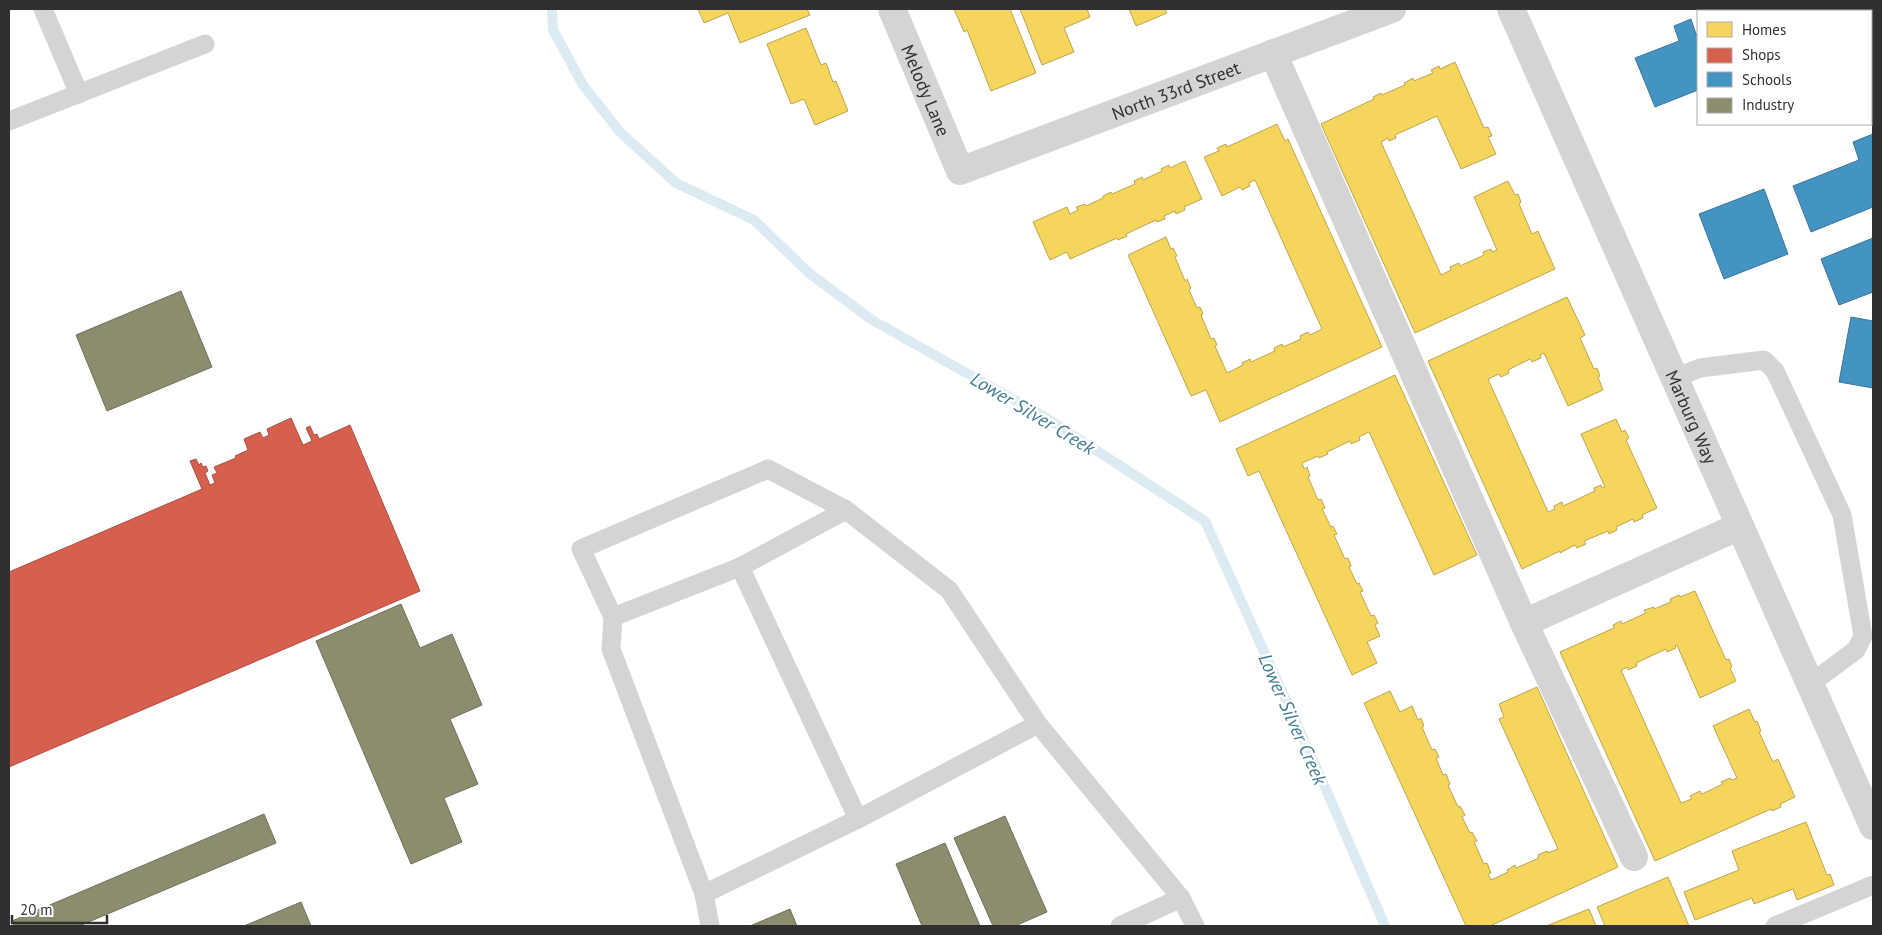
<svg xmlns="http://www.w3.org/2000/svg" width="1882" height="935" font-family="'PT Sans',sans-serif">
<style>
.homes{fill:#f6d55c;stroke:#bba44f}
.shops{fill:#d6604d;stroke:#a45244}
.schools{fill:#4393c3;stroke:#3d7597}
.industry{fill:#8c8c6e;stroke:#70705b}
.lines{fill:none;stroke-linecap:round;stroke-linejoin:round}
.stream{stroke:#dbebf1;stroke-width:10}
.lane{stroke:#d4d4d4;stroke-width:19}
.street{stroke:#d4d4d4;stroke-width:28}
.labels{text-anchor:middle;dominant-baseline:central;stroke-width:5;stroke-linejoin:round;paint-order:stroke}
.street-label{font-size:18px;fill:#303030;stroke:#fff}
.water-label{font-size:19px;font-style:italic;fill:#417c8e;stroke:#fff}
</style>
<rect width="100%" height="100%" fill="#fff"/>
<g class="homes">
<polygon points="698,9 807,9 810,15 740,43 728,13 704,23"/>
<polygon points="954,9 1010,9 1036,73 991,91 967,30 964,32"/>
<polygon points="1020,9 1087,9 1090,17 1064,28 1074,52 1042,65"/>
<polygon points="1129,9 1165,9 1167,13 1136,26"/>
<polygon points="806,28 821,65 826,63 833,82 836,81 848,111 815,125 804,99 791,104 767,44"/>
<polygon points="1455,62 1484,128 1488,127 1492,136 1488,137 1496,154 1461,169 1437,116 1395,135 1396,138 1389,141 1388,138 1381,142 1441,275 1451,270 1450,267 1459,263 1460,266 1484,255 1483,252 1491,249 1492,252 1497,250 1474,197 1508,181 1515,195 1518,194 1521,202 1519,204 1532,234 1538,231 1555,269 1415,333 1321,124 1374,99 1373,97 1381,93 1382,95 1405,85 1404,83 1413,78 1414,81 1433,73 1431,70 1439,66 1440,69"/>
<polygon points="1277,124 1285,141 1288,139 1382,347 1220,422 1206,390 1191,396 1128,255 1166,237 1171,249 1173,248 1177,256 1175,257 1185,281 1187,279 1191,288 1189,290 1197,308 1200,307 1203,314 1201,315 1211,339 1214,338 1217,345 1215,346 1227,373 1243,365 1242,363 1250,359 1251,362 1275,351 1274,348 1282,344 1283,347 1301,339 1300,336 1308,332 1310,335 1322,329 1255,180 1249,183 1250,186 1242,190 1240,187 1222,196 1204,157 1219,151 1217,148 1226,144 1227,147"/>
<polygon points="1185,161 1202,199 1184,207 1185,210 1176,214 1175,211 1164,216 1165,219 1157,222 1156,220 1126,234 1127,236 1118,240 1117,238 1070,259 1067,252 1050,260 1033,222 1067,207 1070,214 1078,210 1076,207 1085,204 1086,206 1103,198 1103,196 1111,192 1112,194 1135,184 1134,181 1142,177 1143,180 1162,171 1161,169 1169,165 1170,168"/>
<polygon points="1567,297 1585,335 1580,338 1594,369 1597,368 1600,376 1598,377 1603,390 1568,406 1544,353 1540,355 1541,358 1532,362 1530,359 1508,370 1509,373 1501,377 1499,374 1488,379 1548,512 1555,509 1554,506 1562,502 1563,506 1595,491 1594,488 1601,485 1602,488 1605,487 1581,434 1616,419 1622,432 1625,430 1629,438 1626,440 1657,508 1642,515 1643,518 1634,522 1633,519 1616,527 1617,530 1609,534 1608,531 1584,541 1586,544 1577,548 1575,545 1560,553 1560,551 1522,569 1428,361"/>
<polygon points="1395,375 1477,555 1434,575 1369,432 1359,437 1360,440 1351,444 1350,441 1327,452 1328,454 1319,458 1318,456 1302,463 1304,469 1307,467 1310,476 1308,477 1318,500 1321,499 1325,508 1322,509 1331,527 1333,526 1337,534 1334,535 1345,559 1348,558 1351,566 1349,567 1357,584 1359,583 1363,591 1360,592 1371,616 1374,615 1378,623 1375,625 1380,636 1367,642 1377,663 1352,675 1259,471 1248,476 1236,449"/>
<polygon points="1695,591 1726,660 1729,659 1732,667 1730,668 1736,681 1700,698 1677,645 1675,646 1676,648 1667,652 1666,649 1636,663 1637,666 1628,670 1628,667 1621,670 1681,803 1692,799 1690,796 1700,791 1702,794 1723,784 1721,782 1730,778 1732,780 1737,778 1713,726 1749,709 1755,722 1757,721 1761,731 1759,732 1773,762 1778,759 1795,797 1780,804 1781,807 1772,811 1771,809 1655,861 1560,652 1614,628 1613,625 1621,621 1622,624 1646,613 1644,610 1654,607 1654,609 1671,602 1670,599 1679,595 1680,597"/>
<polygon points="1537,687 1618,867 1490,926 1466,926 1364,703 1390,691 1400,712 1412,706 1418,720 1421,718 1424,726 1422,727 1432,750 1435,749 1439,757 1436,758 1443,775 1446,774 1450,784 1448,785 1458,807 1460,806 1465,815 1462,817 1470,833 1472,832 1477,841 1474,842 1484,864 1487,863 1491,873 1488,874 1491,880 1508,872 1507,870 1515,865 1516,868 1539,858 1538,855 1547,851 1548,853 1558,849 1499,719 1504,717 1499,704"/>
<polygon points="1806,822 1827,875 1830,874 1834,885 1797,900 1793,889 1754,904 1752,898 1695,920 1684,892 1739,870 1732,851"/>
<polygon points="1668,877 1689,926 1605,926 1597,907"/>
<polygon points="1589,909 1596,926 1546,926"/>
</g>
<polygon class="shops" points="291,418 303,445 312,441 306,428 310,426 314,435 317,434 319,439 350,425 420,591 9,767 9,572 202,489 190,461 196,459 199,465 201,463 203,467 206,466 208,471 205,473 210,485 215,483 212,475 217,473 214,467 236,458 235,456 248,450 244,439 260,432 263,438 269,435 267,429"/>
<g class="schools">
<polygon points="1691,19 1696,34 1698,33 1698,90 1655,107 1635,58 1679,41 1674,26"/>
<polygon points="1873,134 1873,207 1811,232 1793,186 1859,160 1853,142"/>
<polygon points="1764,189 1788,254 1724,279 1699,214"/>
<polygon points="1873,238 1873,292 1839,305 1821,259"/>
<polygon points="1851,317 1873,321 1873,388 1839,382"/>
</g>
<g class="industry">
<polygon points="181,291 212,367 107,411 76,335"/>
<polygon points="401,604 420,648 452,634 482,705 450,719 478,784 444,798 462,842 411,864 316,641"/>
<polygon points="264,814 276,843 79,926 14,926 12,921"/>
<polygon points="1005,816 1047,912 1015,926 993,926 954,838"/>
<polygon points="945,843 980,926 922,926 896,864"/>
<polygon points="301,902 311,926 244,926"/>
<polygon points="790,909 797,926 750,926"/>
</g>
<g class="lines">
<polyline class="stream" points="552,9 553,30 583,85 620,132 676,183 754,220 809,273 872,320 1045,417 1205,521 1318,771 1385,926"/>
<g class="lane">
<polyline points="43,9 79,94"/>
<polyline points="9,121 205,44"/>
<polyline points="1675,378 1700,368 1764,360 1775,371 1842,515 1863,636 1856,650 1810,684"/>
<polyline points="846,510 740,567 613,617 581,549 768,469 846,510 949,590 1038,724 1181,898 1195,926"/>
<polyline points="740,567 858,819 1038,724"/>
<polyline points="613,617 611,649 704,894 710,926"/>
<polyline points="704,894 858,819"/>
<polyline points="1120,926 1181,898"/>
<polyline points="1775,926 1873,885"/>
</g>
<g class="street">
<path id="s1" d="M892 9 960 171 1392 9"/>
<path id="s2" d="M1511 9 1873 826"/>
<polyline points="1273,53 1524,623 1634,857"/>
<polyline points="1524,623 1740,526"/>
</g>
</g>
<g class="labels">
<g class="street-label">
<text stroke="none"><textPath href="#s1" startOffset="88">Melody Lane</textPath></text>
<text stroke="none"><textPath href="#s1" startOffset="406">North 33rd Street</textPath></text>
<text stroke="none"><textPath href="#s2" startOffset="446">Marburg Way</textPath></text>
</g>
<g class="water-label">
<text transform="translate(1033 413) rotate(31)">Lower Silver Creek</text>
<text transform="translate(1293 719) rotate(66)">Lower Silver Creek</text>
</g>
</g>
<rect width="1882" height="935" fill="none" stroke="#303030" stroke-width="20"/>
<rect x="1697" y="10" width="175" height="115" fill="#ffffff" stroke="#acacac"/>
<rect x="1707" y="22" width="25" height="15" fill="#f6d55c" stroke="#acacac"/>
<text x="1742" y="35" font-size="15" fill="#303030">Homes</text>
<rect x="1707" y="48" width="25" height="15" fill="#d6604d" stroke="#acacac"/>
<text x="1742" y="60" font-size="15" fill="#303030">Shops</text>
<rect x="1707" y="72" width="25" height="15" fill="#4393c3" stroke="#acacac"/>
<text x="1742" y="85" font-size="15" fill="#303030">Schools</text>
<rect x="1707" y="98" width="25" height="15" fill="#8c8c6e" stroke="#acacac"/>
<text x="1742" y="110" font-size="15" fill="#303030">Industry</text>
<path d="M12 915v8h95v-8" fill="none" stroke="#303030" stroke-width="2.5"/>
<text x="20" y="915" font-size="15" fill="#303030" stroke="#ffffff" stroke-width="4" paint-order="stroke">20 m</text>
</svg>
